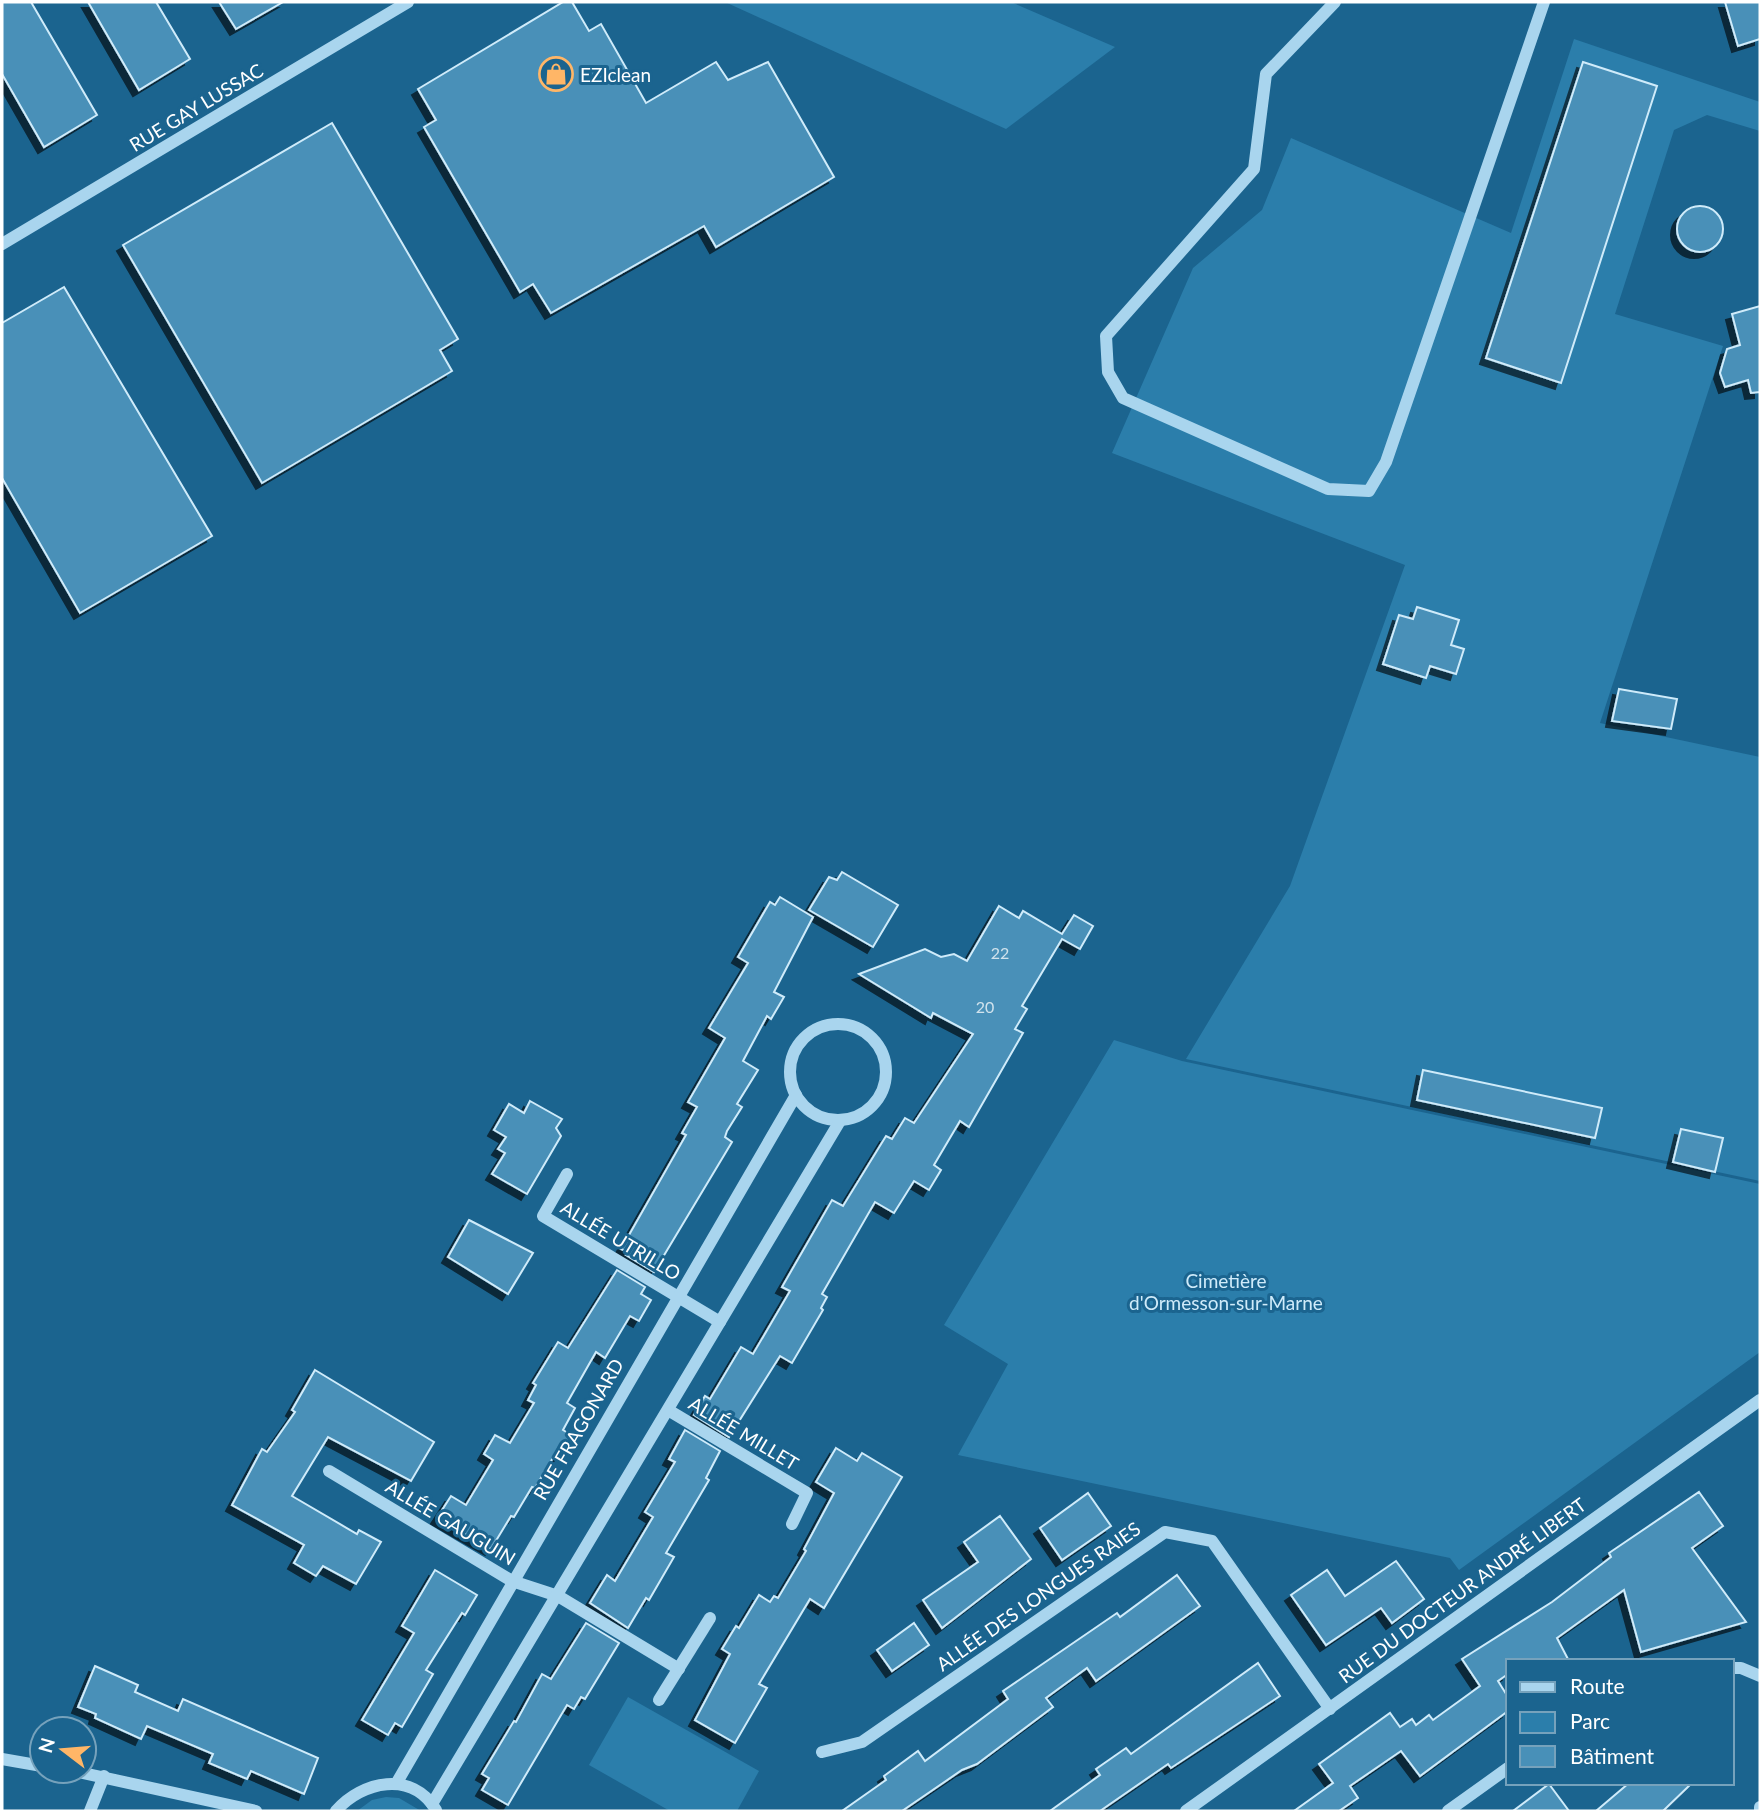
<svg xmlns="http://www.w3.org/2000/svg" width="1762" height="1813" font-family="Lato,sans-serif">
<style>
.green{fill:#2b7eab}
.building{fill:#4890b8;stroke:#cfebfa;stroke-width:2;filter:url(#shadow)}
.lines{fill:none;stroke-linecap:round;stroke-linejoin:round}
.minor{stroke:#a9d5ee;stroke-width:12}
.labels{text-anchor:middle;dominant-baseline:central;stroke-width:6;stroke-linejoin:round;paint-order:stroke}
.number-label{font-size:16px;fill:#d1e3ed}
.poi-label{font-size:19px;fill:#fff;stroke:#1b648f;text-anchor:start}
.street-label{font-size:19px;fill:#fff;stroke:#1b648f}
.park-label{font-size:19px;fill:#cfebfa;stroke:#1b648f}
</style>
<defs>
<filter id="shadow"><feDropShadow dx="-6" dy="6" stdDeviation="0" flood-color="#0009"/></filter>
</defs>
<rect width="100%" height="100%" fill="#1b648f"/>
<g class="green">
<polygon points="725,2 1011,2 1115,47 1006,129"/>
<polygon points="1574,39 1760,102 1760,131 1707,115 1674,130 1615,314 1723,346 1600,723 1760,757 1760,1181 1186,1059 1290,886 1405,565 1112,453 1193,268 1262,210 1291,138 1511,233"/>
<polygon points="1114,1040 1182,1061 1760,1184 1760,1352 1459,1570 1450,1558 958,1455 1008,1364 944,1325"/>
<polygon points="628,1697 759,1771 737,1811 670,1811 589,1765"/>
<polygon points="386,1797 399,1798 421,1811 357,1811 372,1800"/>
</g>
<g class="building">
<polygon points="2,2 31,2 97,115 44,147 2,74"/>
<polygon points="88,2 156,2 190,59 139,90"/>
<polygon points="219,2 283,2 236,29"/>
<polygon points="563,2 572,2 589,31 601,24 646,103 716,62 728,80 768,62 834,177 716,247 704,226 551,313 533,284 520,292 424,127 436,120 418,89"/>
<polygon points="1725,2 1760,2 1760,39 1738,46"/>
<polygon points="1583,62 1657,86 1561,383 1486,358"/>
<polygon points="332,123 458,339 440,350 452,371 262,483 123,245"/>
<circle cx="1700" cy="229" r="23"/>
<polygon points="64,287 212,536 80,613 2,478 2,323"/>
<polygon points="1760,306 1760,392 1751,393 1748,380 1725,387 1720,373 1727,349 1740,345 1732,314"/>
<polygon points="1417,607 1459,620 1451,645 1464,649 1456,674 1430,666 1426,678 1383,664 1399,615 1413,619"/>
<polygon points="1619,689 1677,699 1671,729 1612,721"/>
<polygon points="842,872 898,905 873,947 809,910 829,877 837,880"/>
<polygon points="780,897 813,917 774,992 784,997 771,1019 767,1016 743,1061 758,1070 737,1104 742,1107 727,1131 725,1137 732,1142 654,1272 626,1255 628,1252 621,1249 686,1135 682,1133 697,1107 688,1102 725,1038 709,1028 748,963 738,957 770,902 775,905"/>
<polygon points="999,906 1019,918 1023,911 1062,934 1074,915 1093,926 1080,949 1062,939 1022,1006 1027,1009 1015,1029 1023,1033 969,1127 960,1121 934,1165 941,1170 929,1190 914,1181 894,1213 875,1202 822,1294 827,1297 821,1308 823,1310 792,1363 780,1356 729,1437 694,1415 705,1396 710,1399 741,1347 753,1354 790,1291 782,1287 832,1200 843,1206 886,1136 892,1139 905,1118 914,1123 973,1034 933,1013 931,1018 859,974 925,949 941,957 954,954 967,961"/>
<polygon points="1423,1070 1602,1108 1595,1138 1417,1100"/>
<polygon points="530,1101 562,1119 556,1128 561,1136 527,1194 492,1174 505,1153 498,1149 506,1137 494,1130 509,1104 524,1113"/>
<polygon points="1681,1129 1723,1138 1715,1172 1673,1162"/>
<polygon points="469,1220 533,1253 508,1294 448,1257"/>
<polygon points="617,1270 645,1287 641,1294 651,1300 639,1321 630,1316 605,1358 596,1352 567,1403 575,1408 563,1430 571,1435 558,1458 554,1456 535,1488 532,1487 514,1517 511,1516 491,1549 437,1518 451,1496 466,1505 493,1460 484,1454 495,1435 510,1443 534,1403 528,1400 536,1385 533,1383 558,1342 568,1348"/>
<polygon points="315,1370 434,1442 411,1481 328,1437 292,1496 357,1534 359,1530 381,1542 356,1584 323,1566 316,1576 294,1563 304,1545 232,1505 262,1449 267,1452 295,1412 292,1410"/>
<polygon points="685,1430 720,1451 706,1478 709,1480 666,1553 674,1557 649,1600 646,1598 628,1628 590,1603 607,1575 615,1581 653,1517 645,1512 675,1462 669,1459"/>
<polygon points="836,1448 857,1461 862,1453 902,1477 824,1608 810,1599 759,1684 767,1688 735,1743 695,1720 730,1654 722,1649 736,1626 739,1628 759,1595 770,1602 774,1596 778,1598 806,1551 804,1549 834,1493 816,1482"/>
<polygon points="1699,1492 1723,1526 1692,1548 1746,1622 1641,1652 1624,1590 1557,1638 1569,1661 1508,1661 1508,1674 1498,1681 1508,1697 1508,1711 1420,1776 1401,1751 1350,1786 1358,1798 1339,1811 1294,1811 1333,1783 1319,1764 1390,1713 1400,1727 1412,1719 1416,1725 1429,1715 1433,1720 1480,1686 1462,1659 1552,1602 1611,1557 1609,1553"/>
<polygon points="1088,1493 1111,1526 1062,1560 1040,1528"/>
<polygon points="1000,1516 1031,1559 942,1628 923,1600 978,1562 964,1542"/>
<polygon points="1396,1561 1424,1599 1392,1623 1381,1608 1326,1645 1291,1595 1327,1570 1345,1596"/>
<polygon points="435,1570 477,1595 465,1615 462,1613 426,1670 433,1674 402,1727 395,1723 388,1735 362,1720 414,1633 402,1626"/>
<polygon points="1177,1575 1200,1606 1096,1681 1087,1668 1046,1698 1053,1707 977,1764 962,1770 902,1811 842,1811 886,1780 884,1776 918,1751 925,1761 1008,1699 1003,1691 1117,1613 1120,1617"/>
<polygon points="586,1623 619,1643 585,1699 581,1697 574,1709 567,1705 508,1805 482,1790 489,1778 482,1774 514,1721 516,1722 542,1674 551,1679"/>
<polygon points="914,1623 929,1645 892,1671 877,1650"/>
<polygon points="1258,1663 1280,1696 1171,1768 1168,1764 1100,1811 1050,1811 1100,1775 1096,1769 1126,1748 1131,1754"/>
<polygon points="95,1666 138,1685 135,1692 178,1711 183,1699 318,1758 304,1794 251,1771 247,1779 209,1763 213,1754 147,1726 141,1739 95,1718 96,1714 78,1707"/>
<polygon points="1629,1783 1692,1783 1663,1811 1596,1811"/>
<polygon points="1549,1784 1569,1811 1513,1811"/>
</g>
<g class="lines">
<g class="minor">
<polyline points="1335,2 1266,74 1254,169 1106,336 1108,372 1123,398 1328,489 1369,491 1386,462 1544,2"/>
<polyline points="2,244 408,2"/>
<circle cx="838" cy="1072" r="48"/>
<polyline points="567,1174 543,1216 720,1322"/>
<polyline points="668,1410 807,1493 792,1524"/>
<polyline points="329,1471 512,1581 558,1596 679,1669"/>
<polyline points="1732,1668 1741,1668 1760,1676"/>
<polyline points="659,1700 710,1618"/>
<polyline points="822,1752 862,1742 1165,1532 1212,1541 1330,1709"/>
<polyline points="2,1759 42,1766"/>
<polyline points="74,1771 256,1811"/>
<polyline points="396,1784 796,1095"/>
<polyline points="432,1804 840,1121"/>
<polyline points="90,1811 104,1776"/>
<path d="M336 1811C362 1781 412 1770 436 1810"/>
<polyline points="1186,1811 1760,1400"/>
<polyline points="1448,1811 1508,1768"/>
<polyline points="1760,1811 1760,1807"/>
</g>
</g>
<defs>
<g id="shop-ring" transform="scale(1.75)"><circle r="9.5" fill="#1b648f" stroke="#ffb667" stroke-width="1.5"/><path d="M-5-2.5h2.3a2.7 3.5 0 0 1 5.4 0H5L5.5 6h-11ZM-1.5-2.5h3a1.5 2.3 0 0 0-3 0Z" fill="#ffb667"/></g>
</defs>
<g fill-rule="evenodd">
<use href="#shop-ring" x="556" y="74"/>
</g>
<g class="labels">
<g class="number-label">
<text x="1000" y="952">22</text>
<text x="985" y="1006">20</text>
</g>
<g class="poi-label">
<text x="580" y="74">EZIclean</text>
</g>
<g class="street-label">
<text transform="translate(196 107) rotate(-31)">RUE GAY LUSSAC</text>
<text transform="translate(621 1240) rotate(31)">ALLÉE UTRILLO</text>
<text transform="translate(578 1429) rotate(-60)">RUE FRAGONARD</text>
<text transform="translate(744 1433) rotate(31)">ALLÉE MILLET</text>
<text transform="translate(451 1522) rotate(31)">ALLÉE GAUGUIN</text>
<text transform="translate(1462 1590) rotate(-36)">RUE DU DOCTEUR ANDRÉ LIBERT</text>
<text transform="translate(1038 1596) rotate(-35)">ALLÉE DES LONGUES RAIES</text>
</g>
<g class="park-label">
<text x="1226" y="1280">Cimetière<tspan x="1226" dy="22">d'Ormesson-sur-Marne</tspan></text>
</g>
</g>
<rect width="1762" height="1813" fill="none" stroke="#ffffff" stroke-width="7"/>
<rect x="1506" y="1659" width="228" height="126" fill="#1b648f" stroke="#76a2bc" stroke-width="2"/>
<rect x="1520" y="1682" width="35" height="10" fill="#a9d5ee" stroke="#76a2bc" stroke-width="2"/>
<text x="1570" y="1694" font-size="21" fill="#ffffff">Route</text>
<rect x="1520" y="1712" width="35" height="21" fill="#2b7eab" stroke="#76a2bc" stroke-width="2"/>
<text x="1570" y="1729" font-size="21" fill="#ffffff">Parc</text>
<rect x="1520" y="1746" width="35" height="21" fill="#4890b8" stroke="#76a2bc" stroke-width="2"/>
<text x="1570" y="1764" font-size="21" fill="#ffffff">Bâtiment</text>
<g transform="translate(63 1750) rotate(286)"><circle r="33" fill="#1b648f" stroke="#76a2bc" stroke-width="2"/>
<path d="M0-5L12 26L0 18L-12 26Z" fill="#ffb667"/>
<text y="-10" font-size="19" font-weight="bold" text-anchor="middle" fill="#ffffff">N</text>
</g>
</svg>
